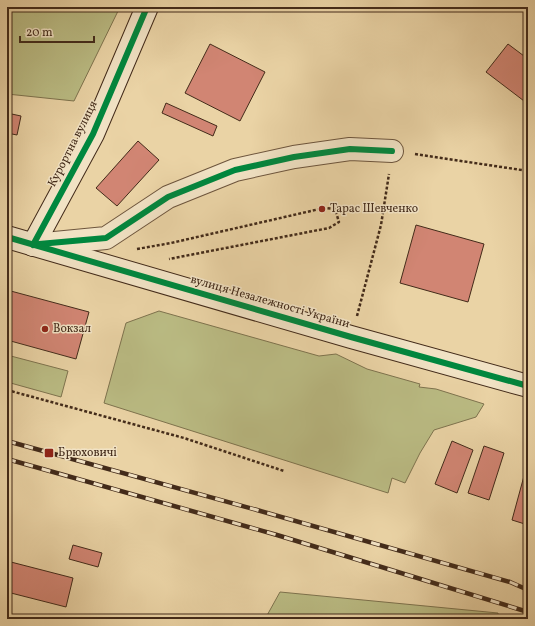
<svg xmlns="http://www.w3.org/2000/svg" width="535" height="626" font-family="Vollkorn,serif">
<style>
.green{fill:#babb83;stroke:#7e734e}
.building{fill:#d18573;stroke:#432b1a}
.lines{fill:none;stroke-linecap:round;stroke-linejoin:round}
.street-casing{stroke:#6d553d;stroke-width:24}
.secondary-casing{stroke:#432b1a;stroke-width:24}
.path{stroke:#432b1a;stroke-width:2.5;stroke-dasharray:3 2;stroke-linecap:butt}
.street{stroke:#f1e2c4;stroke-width:22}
.secondary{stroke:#f1e2c4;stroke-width:22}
.rail-casing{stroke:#432b1a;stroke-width:4.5}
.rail{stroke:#f1e2c4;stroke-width:3;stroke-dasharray:9;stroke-linecap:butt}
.cycleway-casing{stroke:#f1e2c4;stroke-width:8}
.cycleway{stroke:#00873e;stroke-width:6}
.poi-dot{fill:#8f2418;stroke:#f1e2c4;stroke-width:1.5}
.labels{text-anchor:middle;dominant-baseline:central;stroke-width:3;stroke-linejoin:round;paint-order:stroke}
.street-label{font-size:12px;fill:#432b1a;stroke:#f1e2c4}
.poi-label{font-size:12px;fill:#432b1a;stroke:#f1e2c4;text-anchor:start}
</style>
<rect width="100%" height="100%" fill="#ead3a5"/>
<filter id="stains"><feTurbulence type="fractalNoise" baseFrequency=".005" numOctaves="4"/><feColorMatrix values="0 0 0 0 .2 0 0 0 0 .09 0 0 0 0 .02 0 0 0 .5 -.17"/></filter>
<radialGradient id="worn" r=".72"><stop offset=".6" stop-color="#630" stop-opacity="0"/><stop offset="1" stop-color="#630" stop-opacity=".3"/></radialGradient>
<g class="green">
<polygon points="7,7 120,7 74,101 7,94"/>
<polygon points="159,311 319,356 336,354 367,369 420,384 419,387 436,389 484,404 476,417 434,430 420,453 405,483 392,478 388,493 104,403 126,323"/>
<polygon points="7,355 68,371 61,397 7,382"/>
<polygon points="280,592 498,613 498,619 265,619"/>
</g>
<g class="building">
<polygon points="210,44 265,72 240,121 185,93"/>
<polygon points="508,44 528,59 528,104 486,72"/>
<polygon points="166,103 217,126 213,136 162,113"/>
<polygon points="7,113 21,116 17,135 7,133"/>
<polygon points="138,141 159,160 117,206 96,188"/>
<polygon points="416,225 484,244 468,302 400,283"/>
<polygon points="7,290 89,312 76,359 7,340"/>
<polygon points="452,441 473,450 457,493 435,484"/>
<polygon points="484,446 504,453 489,500 468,493"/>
<polygon points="524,476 528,477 528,525 512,520"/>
<polygon points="73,545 102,553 98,567 69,559"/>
<polygon points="7,561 73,578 66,607 7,592"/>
</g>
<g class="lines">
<g class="street-casing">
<polyline id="street" points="34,245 106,238 168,197 235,170 294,157 350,149 392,151"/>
</g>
<g class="secondary-casing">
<g id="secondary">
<polyline points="7,237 351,337 528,386"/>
<polyline points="33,245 93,134 147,7"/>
</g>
</g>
<g class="path">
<polyline points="415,154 528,171"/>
<polyline points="137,249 171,243 324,208 335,209 339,222 329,228 169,259"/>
<polyline points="357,316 381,225 389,174"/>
<polyline points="7,390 184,438 284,471"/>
</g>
<use href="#street" class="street"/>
<use href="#secondary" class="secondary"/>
<g class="rail-casing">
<g id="rail">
<polyline points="7,441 257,510 510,582 528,590"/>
<polyline points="7,459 277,535 528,612"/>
</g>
</g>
<use href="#rail" class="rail"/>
<g class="cycleway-casing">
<g id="cycleway">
<polyline points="7,237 351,337 528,386"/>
<polyline points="39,244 106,238 168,197 235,170 294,157 350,149 392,151"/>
<polyline points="33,245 93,134 147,7"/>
</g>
</g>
<use href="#cycleway" class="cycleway"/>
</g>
<g class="poi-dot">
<circle cx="322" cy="209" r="4"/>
<circle cx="45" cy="329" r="4"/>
<rect x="44" y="448" width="10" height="10" rx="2"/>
</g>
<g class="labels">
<g class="street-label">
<text transform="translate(73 144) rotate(-63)">Курортна вулиця</text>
<text transform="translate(270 302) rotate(16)">вулиця Незалежності України</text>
</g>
<g class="poi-label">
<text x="330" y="209">Тарас Шевченко</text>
<text x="53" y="329">Вокзал</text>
<text x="58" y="453">Брюховичі</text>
</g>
</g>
<rect width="535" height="626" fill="none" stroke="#ead3a5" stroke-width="24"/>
<rect x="8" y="8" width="519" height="610" fill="none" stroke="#432b1a" stroke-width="2"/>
<rect x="12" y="12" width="511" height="602" fill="none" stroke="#432b1a"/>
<path d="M20 36v6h74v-6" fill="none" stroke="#432b1a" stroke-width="2"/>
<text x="26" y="36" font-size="12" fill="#432b1a" stroke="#f1e2c4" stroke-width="3" paint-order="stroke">20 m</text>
<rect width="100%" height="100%" filter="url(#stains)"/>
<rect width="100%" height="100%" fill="url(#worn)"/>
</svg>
